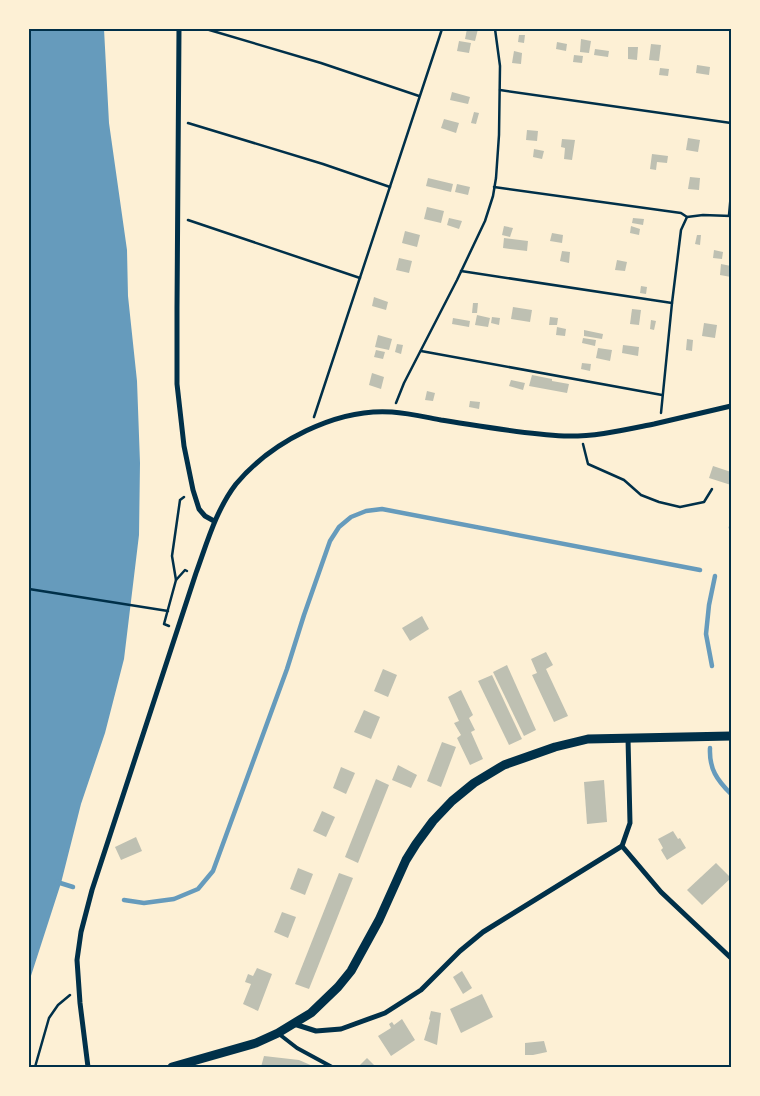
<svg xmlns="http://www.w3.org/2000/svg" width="760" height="1096" font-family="Manrope,sans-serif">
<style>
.water{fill:#669bbc}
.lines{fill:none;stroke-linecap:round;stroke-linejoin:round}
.stream{stroke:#669bbc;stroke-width:4.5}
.building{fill:#bec0b2}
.path{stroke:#003049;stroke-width:2.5}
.service{stroke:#003049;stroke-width:4}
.minor{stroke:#003049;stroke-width:5}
.tertiary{stroke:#003049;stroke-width:9}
.neatline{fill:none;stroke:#003049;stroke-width:2}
</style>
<rect width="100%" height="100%" fill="#fdf0d5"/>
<polygon class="water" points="29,29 104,29 109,123 127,250 128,296 137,381 140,463 139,535 124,659 105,733 81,804 61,883 29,982"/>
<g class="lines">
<g class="stream">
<polyline points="731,528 731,527"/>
<polyline points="712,666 706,634 709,605 715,576"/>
<path d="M710 748C709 769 717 780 731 794"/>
<polyline points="57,882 73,887"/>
<polyline points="124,900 144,903 174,899 198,889 213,871 287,669 304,615 330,541 339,527 351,517 366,511 382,509 700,570"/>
</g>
</g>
<g class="building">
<polygon points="467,29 478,29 475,41 465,39"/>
<polygon points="519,35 525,35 524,43 518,42"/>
<polygon points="581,39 591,41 589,53 580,52"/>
<polygon points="459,41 471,43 469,53 457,51"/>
<polygon points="557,42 567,44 566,51 556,49"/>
<polygon points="651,44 661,45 659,61 649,60"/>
<polygon points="628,47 638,47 637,60 628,59"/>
<polygon points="595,49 609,51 608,57 594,55"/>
<polygon points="514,51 522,53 521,64 512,63"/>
<polygon points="574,55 583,56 582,63 573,62"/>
<polygon points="697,65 710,67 709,75 696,73"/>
<polygon points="660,68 669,69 668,76 659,75"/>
<polygon points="452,92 470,97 468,104 450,100"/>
<polygon points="474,112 479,113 476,124 471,123"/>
<polygon points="444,119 459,123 456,133 441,128"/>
<polygon points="527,130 538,131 537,141 526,140"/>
<polygon points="688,138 700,140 698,152 686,150"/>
<polygon points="562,139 575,140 572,160 564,159 565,148 561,147"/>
<polygon points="534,149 544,151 542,159 533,157"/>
<polygon points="652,154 668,156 667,163 657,162 656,170 650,169"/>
<polygon points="690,177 700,178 699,190 688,189"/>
<polygon points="428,178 453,184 451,192 426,186"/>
<polygon points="457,184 470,187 468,195 455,192"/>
<polygon points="427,207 444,211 441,223 424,219"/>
<polygon points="449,218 462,221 459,229 447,225"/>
<polygon points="633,218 644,219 643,225 632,223"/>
<polygon points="504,226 513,228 510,237 502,235"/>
<polygon points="631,226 640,229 639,235 630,233"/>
<polygon points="405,231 420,235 417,247 402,243"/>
<polygon points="552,233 563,235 562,243 550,241"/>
<polygon points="697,235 701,235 700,245 695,244"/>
<polygon points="504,238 528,241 527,251 503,248"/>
<polygon points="714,250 723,252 722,259 713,258"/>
<polygon points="562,251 570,252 569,263 560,261"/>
<polygon points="399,258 412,261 409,273 396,270"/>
<polygon points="617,260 627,262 625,271 615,270"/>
<polygon points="721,264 731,266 731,277 720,275"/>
<polygon points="641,286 647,287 646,294 640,293"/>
<polygon points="374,297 388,302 386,310 372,306"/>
<polygon points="473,303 478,303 477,313 472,313"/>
<polygon points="513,307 532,310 530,322 511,319"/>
<polygon points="632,309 641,310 639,325 630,324"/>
<polygon points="477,315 490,318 488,327 475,325"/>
<polygon points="492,317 500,318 499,325 491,323"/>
<polygon points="550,317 558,318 557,325 549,325"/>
<polygon points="453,318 470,321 469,327 452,324"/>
<polygon points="651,320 656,321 654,330 650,329"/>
<polygon points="704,323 717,325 715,338 702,336"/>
<polygon points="557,327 566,329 565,336 556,335"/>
<polygon points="584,330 603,334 602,339 584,336"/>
<polygon points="378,335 392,339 389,350 375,347"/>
<polygon points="583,338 596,340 595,346 582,343"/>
<polygon points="687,339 693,340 692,351 686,350"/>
<polygon points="397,344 403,345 401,354 395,352"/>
<polygon points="623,345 639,347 638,356 622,353"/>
<polygon points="598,348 612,350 610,361 596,358"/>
<polygon points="376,350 385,352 383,359 374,357"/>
<polygon points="582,363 591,364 590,371 581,369"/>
<polygon points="372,373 384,377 381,389 369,385"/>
<polygon points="532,375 552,379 552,381 569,384 567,393 529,386"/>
<polygon points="511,380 525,383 523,390 509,386"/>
<polygon points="427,391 435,393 433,401 425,400"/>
<polygon points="470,401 480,402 479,409 469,407"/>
<polygon points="713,466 731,472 731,485 709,478"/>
<polygon points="422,616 429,629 410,641 402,628"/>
<polygon points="546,652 553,665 546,669 568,716 554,722 532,675 537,673 531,659"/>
<polygon points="507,665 536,730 524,736 493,672"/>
<polygon points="383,669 397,675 388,697 374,691"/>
<polygon points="492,675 522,739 509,745 478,681"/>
<polygon points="461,690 473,715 469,718 475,730 471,732 483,759 470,765 457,738 461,735 454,723 459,721 448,697"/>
<polygon points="364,710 380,717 371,739 354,732"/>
<polygon points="442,742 456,747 441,787 427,781"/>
<polygon points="398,765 417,775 411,788 392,780"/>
<polygon points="341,767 355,773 346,794 333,788"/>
<polygon points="376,779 389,785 358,863 345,857"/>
<polygon points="604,780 607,822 587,824 584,782"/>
<polygon points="322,811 335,817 326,837 313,831"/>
<polygon points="673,831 678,839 680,838 686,848 667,860 661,850 663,848 658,839"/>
<polygon points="136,837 142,851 121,860 115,847"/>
<polygon points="716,863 731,878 702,905 687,890"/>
<polygon points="298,868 313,874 305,895 290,889"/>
<polygon points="339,873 353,878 309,989 295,984"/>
<polygon points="282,912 296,917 288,938 274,932"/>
<polygon points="257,968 272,974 258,1011 243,1004 251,984 245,982 248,974 253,976"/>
<polygon points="462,971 472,988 463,994 453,977"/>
<polygon points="482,994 493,1017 461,1033 450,1009"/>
<polygon points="431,1011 441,1013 437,1045 424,1040 430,1020 429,1019"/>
<polygon points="402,1019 415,1040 391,1056 378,1036 391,1028 389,1024 392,1022 394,1025"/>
<polygon points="544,1041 547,1052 533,1055 525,1055 525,1043"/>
<polygon points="264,1056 299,1060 315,1067 261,1067"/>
<polygon points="367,1058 376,1067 358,1067"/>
</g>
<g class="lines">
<g class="path">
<polyline points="206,29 321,63 419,96"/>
<polyline points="500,90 731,123"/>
<polyline points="188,123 323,164 390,187"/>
<polyline points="494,187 681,213 687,217"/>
<polyline points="729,215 731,193"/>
<polyline points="188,220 360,278"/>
<polyline points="461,271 672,303"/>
<polyline points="421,351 662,395"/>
<polyline points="396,403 404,383 457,280 485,221 493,196 496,178 499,135 500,66 495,29"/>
<polyline points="661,413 672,303 681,230 687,217 703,215 731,216"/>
<polyline points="314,417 442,29"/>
<polyline points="583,444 588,464 624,480 641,495 659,502 680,507 704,502 712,489"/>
<polyline points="176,580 172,556 180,500 184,497"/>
<polyline points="29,589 168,611"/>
<polyline points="169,626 164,624 176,580 185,570 187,571"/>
<polyline points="35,1067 49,1018 58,1005 70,995"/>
</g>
<polyline class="service" points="279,1034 297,1048 332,1067"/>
<g class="minor">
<polyline points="179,29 177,308 177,384 184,446 193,490 199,509 205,516 214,521"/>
<polyline points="628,738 630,823 622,846 661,892 731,958"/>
<polyline points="294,1024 316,1031 341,1029 385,1013 421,990 460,951 483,932 622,846"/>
<path d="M88 1067 80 1003 77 960 81 932 92 890 196 573C207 543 216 510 236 484 271 442 336 408 392 412 408 413 425 417 441 420 481 426 523 434 564 436 595 437 624 430 654 424 680 418 705 412 731 406"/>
</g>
<polyline class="tertiary" points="172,1067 256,1043 278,1033 311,1013 338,987 351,971 379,920 406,860 416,844 433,821 452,801 474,783 504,765 555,747 588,739 731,736"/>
</g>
<rect width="760" height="1096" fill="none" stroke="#fdf0d5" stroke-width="60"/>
<rect x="30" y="30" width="700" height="1036" class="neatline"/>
</svg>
